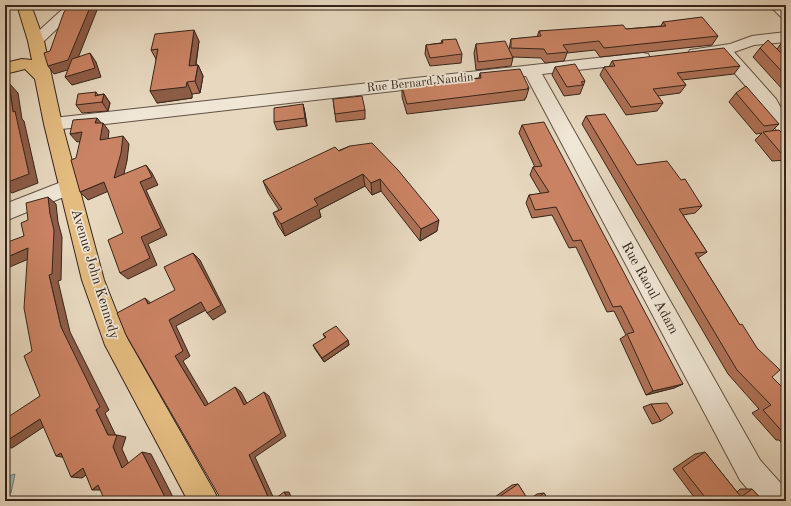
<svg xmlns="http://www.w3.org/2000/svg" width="791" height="506" font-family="'Old Standard TT',serif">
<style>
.water{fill:#9ab8ba;stroke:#727d7a}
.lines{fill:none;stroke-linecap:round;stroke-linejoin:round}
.minor-casing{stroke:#625144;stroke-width:2}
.major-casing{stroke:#35241b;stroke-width:2}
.minor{fill:#efe6d5;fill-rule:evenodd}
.major{fill:#e4bc80;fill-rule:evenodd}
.wall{fill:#ae7156;stroke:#35241b}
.shaded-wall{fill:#8d5c46;stroke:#35241b}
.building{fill:#ca8364;stroke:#35241b}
.labels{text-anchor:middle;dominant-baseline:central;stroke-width:3.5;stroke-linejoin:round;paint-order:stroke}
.far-street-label{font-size:12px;fill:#35241b;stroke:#efe6d5}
.street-label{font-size:14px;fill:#35241b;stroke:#efe6d5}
</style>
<rect width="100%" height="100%" fill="#e7d8bf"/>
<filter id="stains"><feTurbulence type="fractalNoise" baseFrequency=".005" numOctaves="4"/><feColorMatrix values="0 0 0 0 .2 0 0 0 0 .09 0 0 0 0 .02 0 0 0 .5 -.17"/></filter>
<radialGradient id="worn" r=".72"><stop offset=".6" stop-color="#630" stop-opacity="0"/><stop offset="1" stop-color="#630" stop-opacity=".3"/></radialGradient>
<polygon class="water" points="15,474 11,493 5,495 5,477"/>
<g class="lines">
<g class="minor-casing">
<g id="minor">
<polygon points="67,5 82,5 41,44 36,46 31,44 28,41 31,38"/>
<polygon points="769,5 785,5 786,6 786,18 781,17"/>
<polygon points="786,32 786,42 754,45 734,52 776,99 786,117 786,135 780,134 771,123 762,105 719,55 696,58 690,56 688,53 690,50 730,44 752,36"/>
<polygon points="642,53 648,54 650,58 648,62 542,74 760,460 786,489 786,501 758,501 740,480 526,76 53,130 47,128 44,124 47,120 53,118"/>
<polygon points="69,179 76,182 79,187 76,192 5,221 5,204"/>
</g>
</g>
<g class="major-casing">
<polygon id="major" points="17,5 31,5 44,41 62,124 104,280 127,338 214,491 219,501 188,501 105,345 82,280 44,124 35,79 25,69 5,74 5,63 22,59 32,60 28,41"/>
</g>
<use href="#minor" class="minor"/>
<use href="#major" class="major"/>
</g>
<g class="wall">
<polygon points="663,22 718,36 712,45 600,57 595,50 567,53 564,61 545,63 541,58 513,57 513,58 511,66 476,70 474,53 476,44 509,49 511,39 537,37 539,31 626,29 661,26"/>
<polygon points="442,40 462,54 461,63 430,66 425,54 426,45 441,43"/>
<polygon points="199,41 196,65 198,65 203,76 200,93 192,94 192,98 157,103 156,59 151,50"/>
<polygon points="783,41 786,41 786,91 784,91 753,57 760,48 777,49"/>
<polygon points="612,61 740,66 734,74 682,80 686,85 680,93 658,96 663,103 657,111 626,115 600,75 604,67 609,67"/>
<polygon points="555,67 585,81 580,94 564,96 552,75"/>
<polygon points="480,73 529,88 526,98 525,98 525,100 407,114 402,97 402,87 479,78"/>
<polygon points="96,92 98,95 104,94 110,103 108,111 82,113 76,105"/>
<polygon points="736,93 779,124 772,131 786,138 786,160 772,161 755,140 762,133 756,134 729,102"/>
<polygon points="333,99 365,110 365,119 336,122"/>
<polygon points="303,104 305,113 307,126 277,130 274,122"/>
<polygon points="586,116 637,165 681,180 702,206 695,213 683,215 707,252 698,258 772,377 783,397 786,401 786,448 779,440 776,440 752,413 759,409 728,374 582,124"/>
<polygon points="522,125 683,384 674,388 646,395 620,339 626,335 614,311 607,312 576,247 569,248 552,215 532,218 526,203 529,195 541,194 530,175 533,167 535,167 519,133"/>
<polygon points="350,146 437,231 420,241 381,191 372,195 365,186 319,210 321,217 285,236 278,225 273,213 279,210 268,193 263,181"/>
<polygon points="323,334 348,340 349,345 324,362 315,349 313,345 325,338"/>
<polygon points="651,404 661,421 652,424 643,407"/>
<polygon points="705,452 737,492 740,489 752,489 763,501 697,501 673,469 695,454"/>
<polygon points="518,484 528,500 537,494 544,493 549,501 489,501 512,485"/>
</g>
<g class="shaded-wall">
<polygon points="91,5 99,5 74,68 54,74 48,66"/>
<polygon points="194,30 199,41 194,77 189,66"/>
<polygon points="90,53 96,62 101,77 72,85 65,77"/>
<polygon points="198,65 203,76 200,93 195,81"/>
<polygon points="187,82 192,94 192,98 157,103 150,91"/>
<polygon points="9,83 18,93 22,119 24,121 38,183 12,193 5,188 5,183 13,112"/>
<polygon points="104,94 110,103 108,111 102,102"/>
<polygon points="303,104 305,113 307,126 305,118"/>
<polygon points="97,118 103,125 103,123 109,131 107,148 100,140 95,123"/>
<polygon points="82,132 89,140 77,142 70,134"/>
<polygon points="123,136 129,144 127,161 121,186 114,178"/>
<polygon points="146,165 152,173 158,185 146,190 167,235 148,244 157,265 128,279 120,273 141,237 140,182"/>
<polygon points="363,174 365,186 319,210 321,217 285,236 281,224 314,199"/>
<polygon points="380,179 381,191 372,195 371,183"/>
<polygon points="104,182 111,190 88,200 80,192"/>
<polygon points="48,197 56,204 58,222 62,237 61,280 58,281 70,332 109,410 105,413 116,436 117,435 126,437 122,449 131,469 122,468 108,435 96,410 61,327 49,275"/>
<polygon points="439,220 437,231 420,241 421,229"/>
<polygon points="28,248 38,255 5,269 5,258"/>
<polygon points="193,253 200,260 226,312 213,320 207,313"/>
<polygon points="145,298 153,305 148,304"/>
<polygon points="201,302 208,309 176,326 190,356 183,361 212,410 205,406 175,356 169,320"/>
<polygon points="348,340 349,345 324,362 322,358"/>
<polygon points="683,384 674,388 646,395 653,391"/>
<polygon points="235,387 241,392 250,409 244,405"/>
<polygon points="264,392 269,396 286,436 255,457 275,501 270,501 249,455"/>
<polygon points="40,419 51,422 12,448 5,447 5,442"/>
<polygon points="142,452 151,454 175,501 167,501"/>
<polygon points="61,453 67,458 56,456"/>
<polygon points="83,468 93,470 82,478 71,477"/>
<polygon points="98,485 103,490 92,490"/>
<polygon points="284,492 289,492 293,501 289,501"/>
</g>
<g class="building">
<polygon points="71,5 91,5 68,60 48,66 44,53 50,51 64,12"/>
<polygon points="702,17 718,36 604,48 599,41 563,45 568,52 547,54 544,49 511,48 511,39 541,36 539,31 623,25 626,29 666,26 663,22"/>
<polygon points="194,30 189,66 198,65 195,81 187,82 186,87 150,91 158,49 151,50 155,34"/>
<polygon points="456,39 462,54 430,58 426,45 443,43 442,40"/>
<polygon points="768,40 786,58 786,76 760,48"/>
<polygon points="505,41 513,58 478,62 476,44"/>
<polygon points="783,41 786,41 786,44"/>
<polygon points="724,48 740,66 677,73 686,85 653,89 663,103 631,107 604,67 615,66 612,61"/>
<polygon points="90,53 95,68 65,77 72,59"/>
<polygon points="575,64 585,81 581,82 583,85 567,87 555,67"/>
<polygon points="520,69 529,88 527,88 528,89 407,104 402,87 481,78 480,73"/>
<polygon points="9,83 13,112 15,111 29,174 5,183 5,84"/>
<polygon points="746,86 779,124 764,126 736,93"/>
<polygon points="96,92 95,96 104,94 102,102 76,105 78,94"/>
<polygon points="362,96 365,110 335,114 333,99"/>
<polygon points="303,104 305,118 274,122 274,108"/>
<polygon points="605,114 637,165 667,161 681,180 685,179 702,206 679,209 707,252 695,253 740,325 742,324 757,348 780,370 772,377 786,391 786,395 783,397 786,401 786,436 763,410 771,405 737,370 586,116"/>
<polygon points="97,118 95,123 103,123 100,140 123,136 121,153 114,178 146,165 152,177 140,182 161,228 141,237 150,258 120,273 108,240 123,233 104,182 80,192 71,160 76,158 82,132 70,134 73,120"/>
<polygon points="544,122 683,384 653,391 627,334 634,332 621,306 613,307 581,240 573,241 556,207 535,210 529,195 549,192 533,167 542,166 522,125"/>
<polygon points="779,130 786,138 786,153 781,153 763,132"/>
<polygon points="372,143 398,170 439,220 421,229 380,179 371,183 363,174 314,199 318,205 281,224 273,213 282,209 263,181 335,147 339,151 350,146"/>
<polygon points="48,197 50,214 54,230 52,274 49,275 61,327 100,407 96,410 108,435 117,435 113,447 122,468 142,452 167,501 105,501 98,485 92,490 83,468 71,477 61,453 56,456 40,419 5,442 5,419 40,396 24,356 32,351 24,308 28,248 5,258 5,243 24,236 21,223 28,220 26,203"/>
<polygon points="193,253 221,305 207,313 201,302 169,320 183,351 175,356 205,406 235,387 244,405 264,392 281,433 249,455 270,501 222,501 126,335 117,313 145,298 148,304 175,290 164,267"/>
<polygon points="336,326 348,340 322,358 313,345 326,337 323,334"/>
<polygon points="667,403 673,413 661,421 651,404"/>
<polygon points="705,452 741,497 752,489 763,501 708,501 682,468"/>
<polygon points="518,484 529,501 493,501"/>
<polygon points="284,492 289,501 272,501"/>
<polygon points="544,493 549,501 534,501"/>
</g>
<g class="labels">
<g class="far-street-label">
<text transform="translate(420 83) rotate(-6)">Rue Bernard Naudin</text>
</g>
<g class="street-label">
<text transform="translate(95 274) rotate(73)">Avenue John Kennedy</text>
<text transform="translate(650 288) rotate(61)">Rue Raoul Adam</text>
</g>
</g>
<rect width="791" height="506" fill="none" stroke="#e7d8bf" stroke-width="20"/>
<rect x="6" y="6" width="779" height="494" fill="none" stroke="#35241b" stroke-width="2"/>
<rect x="10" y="10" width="771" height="486" fill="none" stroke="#35241b"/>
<rect width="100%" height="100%" filter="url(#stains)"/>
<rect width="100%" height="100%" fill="url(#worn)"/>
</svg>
